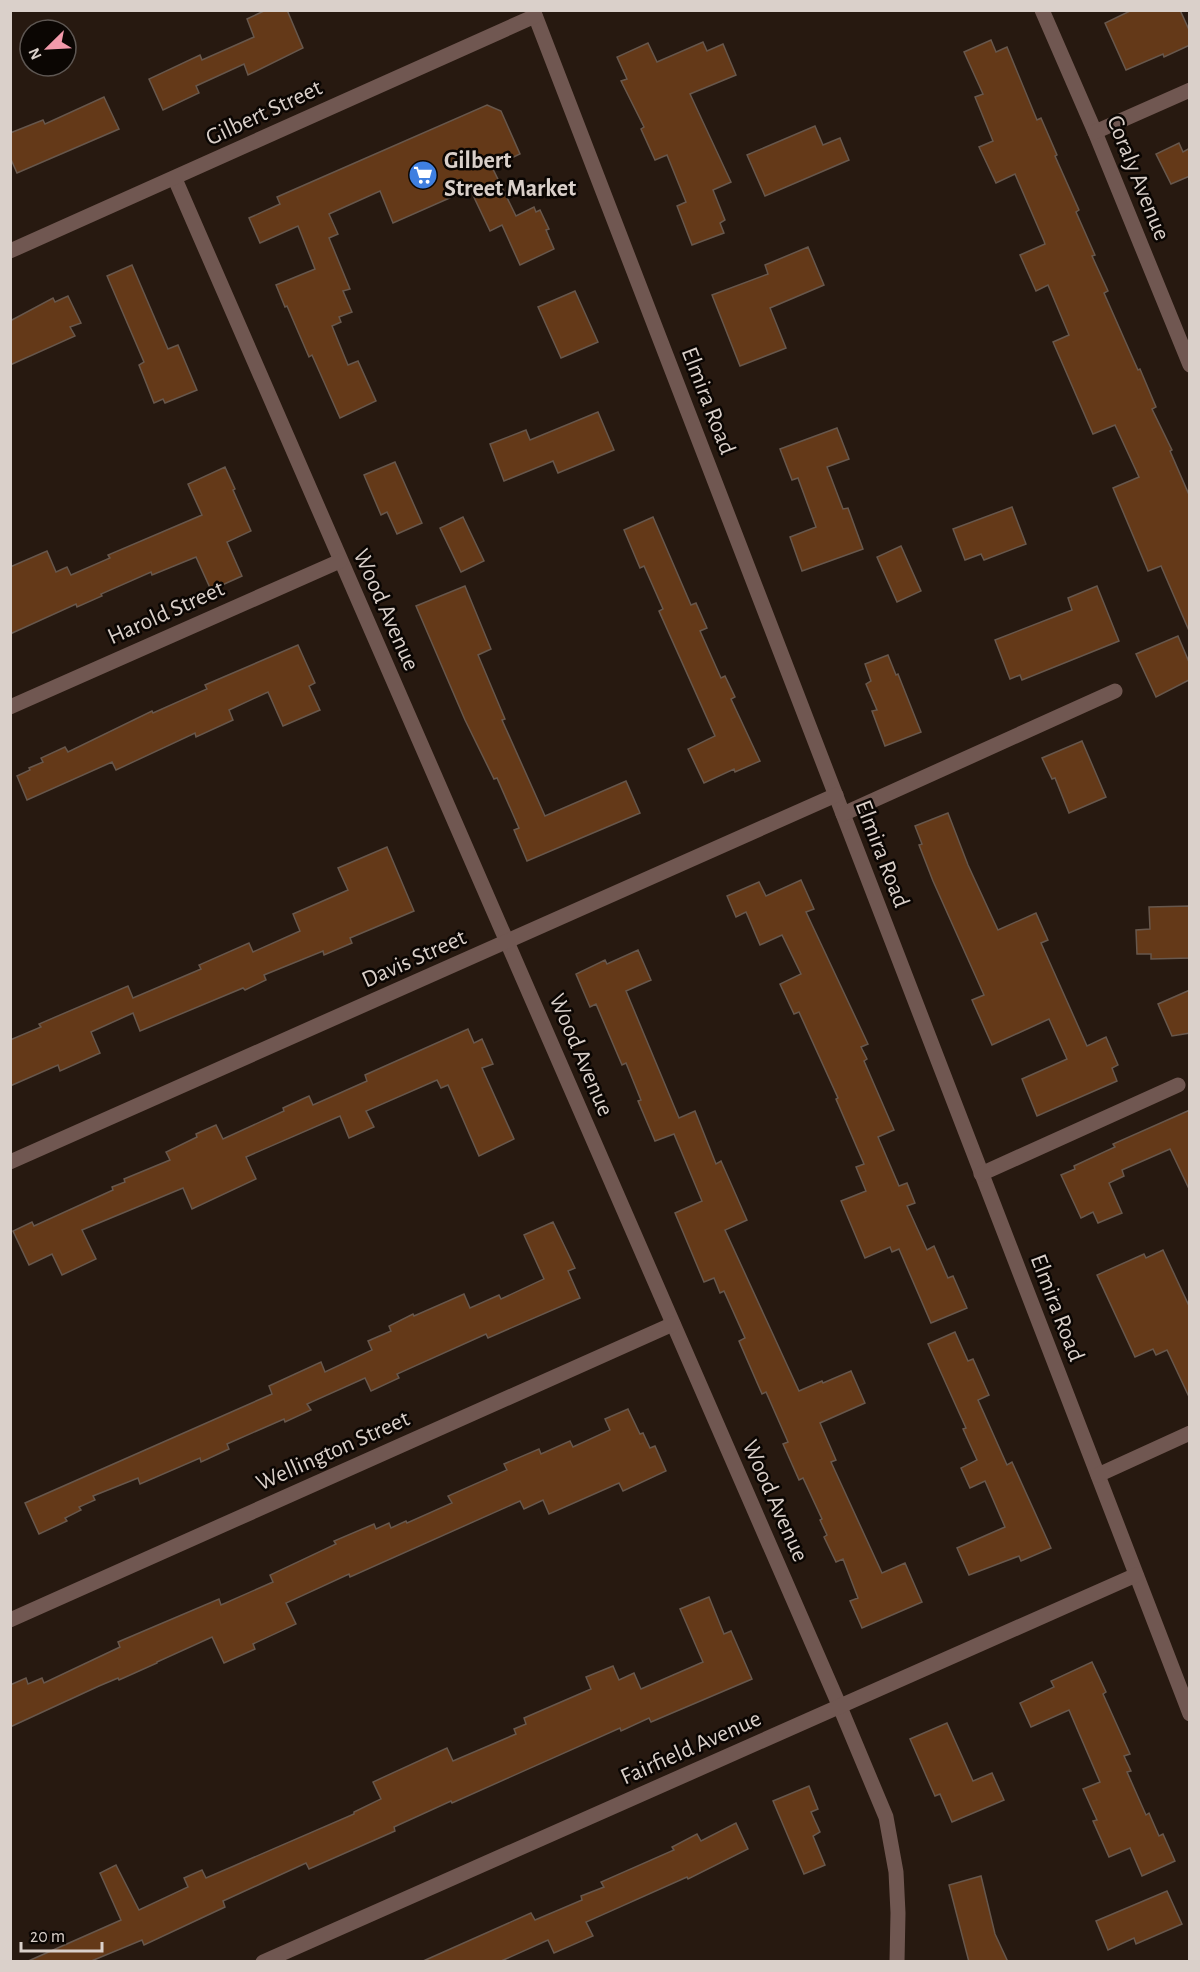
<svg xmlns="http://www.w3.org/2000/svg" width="1200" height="1972" font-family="'Alegreya Sans',sans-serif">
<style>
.building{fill:#643918;stroke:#67574c;stroke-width:1.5}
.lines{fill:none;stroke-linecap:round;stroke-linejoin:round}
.minor{stroke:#705751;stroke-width:15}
.labels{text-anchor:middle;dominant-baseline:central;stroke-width:5;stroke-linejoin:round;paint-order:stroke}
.street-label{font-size:24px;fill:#dad0ca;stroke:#0b0603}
.poi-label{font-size:24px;font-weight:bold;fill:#dad0ca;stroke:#0b0603;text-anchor:start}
</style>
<rect width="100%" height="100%" fill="#271910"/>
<g class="building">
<polygon points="266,10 287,10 303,48 248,75 244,64 196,86 199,93 163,110 149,79 200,55 202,60 254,37 247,19"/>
<polygon points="1132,10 1180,10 1190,32 1190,45 1164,57 1163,54 1126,70 1105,23"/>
<polygon points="991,40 996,52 1007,47 1037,120 1041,118 1057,155 1055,156 1079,210 1076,212 1095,255 1092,256 1108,291 1104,293 1138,370 1140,369 1156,407 1152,409 1172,450 1170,451 1190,497 1190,633 1161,566 1148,571 1113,488 1139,477 1115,425 1093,434 1053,342 1069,335 1048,285 1036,291 1020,255 1045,244 1044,241 1015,174 996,183 979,147 993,141 975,97 983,94 964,52"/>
<polygon points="703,42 707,51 723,44 736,75 690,94 731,182 713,190 725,220 720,223 724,233 692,245 677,206 686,202 667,155 655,160 641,129 644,127 621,81 627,79 617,57 648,43 657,62"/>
<polygon points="104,97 119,129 17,173 10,157 10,133 43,120 45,124"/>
<polygon points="487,105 501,111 520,154 492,167 516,216 534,207 536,212 540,210 549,229 546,230 554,249 520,265 502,225 490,231 470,189 393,223 380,191 329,214 338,234 329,238 350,289 343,291 352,312 339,317 341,322 332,326 348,365 358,361 376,401 340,418 312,355 309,357 287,306 285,307 276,285 315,269 298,226 260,243 249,218 280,204 277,197"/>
<polygon points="815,126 823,145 840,138 849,160 765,196 747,155"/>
<polygon points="1179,143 1183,152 1190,148 1190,176 1171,184 1156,154"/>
<polygon points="808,247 824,285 770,308 786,348 740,366 712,295 768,274 765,265"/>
<polygon points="132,265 168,349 178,345 197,390 165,403 163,399 154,403 139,365 144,362 107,276"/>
<polygon points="575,291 598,342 561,358 538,307"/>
<polygon points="68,296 81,323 70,327 75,336 10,365 10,321 53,298 55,302"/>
<polygon points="598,412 614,450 558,473 553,461 504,481 490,444 526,430 530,440"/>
<polygon points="837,428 849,459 827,467 843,509 848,508 863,549 802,571 790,537 816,527 798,478 792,480 780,449"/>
<polygon points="395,462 422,523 397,534 387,512 381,515 364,475"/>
<polygon points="225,467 235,489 233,490 251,531 227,542 242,576 211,590 196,557 152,575 151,572 101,594 102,596 77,607 76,604 10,634 10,567 47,551 56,572 67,567 71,575 110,558 108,555 202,515 188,484"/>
<polygon points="1012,507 1026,544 984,560 981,554 965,560 953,529"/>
<polygon points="463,517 484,561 461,572 440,528"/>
<polygon points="653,517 691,605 696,603 707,628 700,631 721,678 725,676 735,697 731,699 760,761 735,772 734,769 704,783 688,749 715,736 659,611 663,609 644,566 640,568 624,530"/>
<polygon points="901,546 921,591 897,602 877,557"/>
<polygon points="465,586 491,649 478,655 505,719 502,720 545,816 626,781 640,813 527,861 514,830 519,828 497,778 494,779 465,720 416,606"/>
<polygon points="1097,586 1119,641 1022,680 1020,675 1010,679 995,640 1072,610 1068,598"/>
<polygon points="1178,636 1189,662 1189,680 1156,697 1136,654"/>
<polygon points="298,645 315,683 309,686 320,710 283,726 268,692 229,710 233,720 196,737 195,733 116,770 112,762 27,800 17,776 30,770 29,768 43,762 41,758 65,747 68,752 152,711 153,713 207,689 205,685"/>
<polygon points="888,655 896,675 898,674 921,732 885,746 872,711 877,710 866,684 871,681 865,664"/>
<polygon points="1082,741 1106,797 1069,813 1055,778 1052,779 1042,758"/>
<polygon points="948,813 968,865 998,930 1036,913 1048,940 1041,943 1087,1046 1106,1037 1118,1065 1112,1068 1117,1081 1037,1116 1022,1079 1067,1059 1049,1019 992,1045 972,1000 984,995 933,881 919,845 922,844 915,826"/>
<polygon points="387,847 414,911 350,938 352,943 324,955 323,951 264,975 266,980 245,990 243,988 140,1031 133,1013 91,1032 100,1053 60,1071 58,1065 10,1086 10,1040 41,1027 39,1024 128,986 133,998 201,969 199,965 249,943 253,952 300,931 293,914 348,890 338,868"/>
<polygon points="801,880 814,909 806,912 868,1044 861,1047 867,1059 864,1061 894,1130 878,1137 899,1186 907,1183 915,1203 907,1206 927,1250 934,1246 948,1278 953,1276 967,1308 931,1323 899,1249 892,1252 890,1247 865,1258 841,1201 866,1191 856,1167 864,1164 836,1099 838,1098 799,1012 794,1014 780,984 801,974 782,935 760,945 746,912 736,917 727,896 759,882 766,896"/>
<polygon points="1190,906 1190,958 1151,959 1151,954 1137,954 1136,930 1150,929 1149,907"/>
<polygon points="638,950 651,980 626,991 679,1118 695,1111 716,1164 721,1161 747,1220 725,1230 799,1391 822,1381 823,1383 851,1371 865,1403 820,1423 836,1460 831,1462 882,1573 905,1563 922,1602 862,1628 850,1601 858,1598 843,1559 836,1562 824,1537 827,1535 820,1520 822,1519 803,1478 799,1480 783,1444 788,1442 766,1392 762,1394 739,1341 745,1338 724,1291 720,1293 714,1278 704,1282 675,1213 702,1201 674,1134 655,1141 638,1101 641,1100 626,1063 622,1065 596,1004 590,1007 576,974 605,960 607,964"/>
<polygon points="1190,990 1190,1033 1172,1036 1158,1004"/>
<polygon points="468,1029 474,1043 482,1039 493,1064 482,1068 514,1139 479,1156 448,1085 441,1088 437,1080 366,1111 374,1127 349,1138 340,1116 246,1157 256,1179 192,1209 183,1188 82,1230 96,1259 62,1275 52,1254 29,1265 13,1231 32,1222 34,1226 113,1190 112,1187 125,1182 124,1179 170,1160 166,1152 197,1137 196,1134 216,1125 223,1139 284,1111 283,1108 309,1096 313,1105 367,1081 365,1075"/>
<polygon points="1190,1110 1190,1191 1170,1149 1122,1170 1124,1176 1109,1183 1122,1213 1098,1223 1093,1212 1081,1218 1061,1175 1075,1169 1074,1166 1115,1147 1113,1144"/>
<polygon points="553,1222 575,1268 568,1271 580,1298 488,1338 486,1334 397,1374 399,1378 371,1391 365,1378 307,1404 311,1410 285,1422 284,1419 227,1444 229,1449 201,1462 200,1458 140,1484 138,1478 93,1496 95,1500 79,1507 81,1510 65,1518 67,1521 39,1534 25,1503 272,1394 269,1386 321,1362 325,1372 372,1350 368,1341 391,1331 389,1326 413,1314 414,1316 464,1294 470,1308 499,1295 501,1299 544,1279 524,1235"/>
<polygon points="1163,1250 1190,1308 1190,1399 1167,1350 1156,1355 1153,1349 1135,1357 1097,1275 1144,1254 1146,1258"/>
<polygon points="955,1332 968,1361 973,1359 989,1395 978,1400 1007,1465 1012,1462 1051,1548 1021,1561 1019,1556 969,1575 957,1548 1005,1527 985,1481 970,1488 961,1468 977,1460 963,1429 966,1428 928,1344"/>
<polygon points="628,1409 640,1434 643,1433 650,1448 655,1446 666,1471 623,1491 619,1483 549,1514 543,1500 524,1509 520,1501 350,1577 349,1574 286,1603 296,1624 253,1644 255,1649 224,1663 212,1637 157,1662 157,1663 119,1680 118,1678 99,1686 10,1727 10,1685 26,1678 28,1684 42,1678 44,1683 120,1647 118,1642 219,1599 221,1605 273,1582 270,1575 336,1544 334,1541 374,1524 376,1529 389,1523 391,1528 406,1521 407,1523 452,1503 448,1496 507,1470 504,1464 539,1449 541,1454 570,1441 573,1447 610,1430 605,1419"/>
<polygon points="709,1597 724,1634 731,1631 752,1679 651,1722 649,1718 621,1731 620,1728 452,1803 451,1801 394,1827 395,1831 309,1869 306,1863 223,1901 225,1907 144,1945 142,1940 89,1962 26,1962 121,1920 100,1873 116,1865 139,1910 188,1887 184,1878 202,1870 206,1878 354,1814 354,1812 381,1799 373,1782 447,1748 453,1761 516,1734 514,1729 526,1724 524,1718 591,1689 586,1677 613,1666 619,1680 634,1673 641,1689 703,1662 680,1609"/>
<polygon points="1092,1662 1106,1692 1103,1694 1130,1754 1124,1756 1131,1771 1127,1772 1146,1815 1149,1813 1159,1836 1163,1834 1175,1861 1142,1876 1130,1848 1109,1857 1093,1821 1097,1820 1083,1789 1100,1782 1069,1710 1031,1727 1020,1703 1054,1687 1051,1681"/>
<polygon points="947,1723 973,1781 992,1773 1004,1800 952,1822 940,1794 935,1796 910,1739"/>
<polygon points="809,1786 818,1809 811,1812 820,1832 813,1836 825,1865 804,1874 773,1801"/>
<polygon points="736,1823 748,1849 688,1879 687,1877 586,1922 593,1936 554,1953 548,1940 499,1962 421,1962 531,1913 535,1920 582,1900 581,1896 604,1887 601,1882 674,1850 672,1847 697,1834 701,1841"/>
<polygon points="981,1876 995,1934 1008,1962 969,1962 949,1885"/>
<polygon points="1167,1891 1182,1924 1136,1944 1134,1938 1108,1950 1096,1921"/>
</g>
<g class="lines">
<g class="minor">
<polyline points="533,10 1190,1714"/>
<polyline points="1042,10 1095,132 1190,365"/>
<polyline points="1095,132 1190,90"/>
<polyline points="175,179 840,1707 886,1817 896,1872 898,1913 897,1962"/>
<polyline points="10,251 535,16"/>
<polyline points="10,707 340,561"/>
<polyline points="843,814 1115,691"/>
<polyline points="10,1162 836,795"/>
<polyline points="981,1174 1178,1085"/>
<polyline points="1098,1475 1190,1433"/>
<polyline points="10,1620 673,1324"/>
<polyline points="263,1962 1136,1575"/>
</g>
</g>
<defs>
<g id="supermarket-disc" transform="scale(1.5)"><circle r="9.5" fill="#3f7fe0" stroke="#0b0603"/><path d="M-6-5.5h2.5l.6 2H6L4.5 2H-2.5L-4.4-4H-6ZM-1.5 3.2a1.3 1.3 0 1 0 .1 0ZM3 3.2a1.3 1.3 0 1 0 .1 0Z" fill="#fff"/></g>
</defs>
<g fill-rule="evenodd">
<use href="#supermarket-disc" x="423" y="175"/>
</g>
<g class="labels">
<g class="street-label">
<text transform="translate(264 113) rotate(-25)">Gilbert Street</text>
<text transform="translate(1138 178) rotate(68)">Coraly Avenue</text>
<text transform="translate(708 401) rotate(69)">Elmira Road</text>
<text transform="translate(386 610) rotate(66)">Wood Avenue</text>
<text transform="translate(166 613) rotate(-24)">Harold Street</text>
<text transform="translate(882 854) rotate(69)">Elmira Road</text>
<text transform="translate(414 959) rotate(-24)">Davis Street</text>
<text transform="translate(581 1055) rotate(67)">Wood Avenue</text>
<text transform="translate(1057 1308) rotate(69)">Elmira Road</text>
<text transform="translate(333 1451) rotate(-24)">Wellington Street</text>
<text transform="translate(775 1501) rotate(66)">Wood Avenue</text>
<text transform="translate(691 1748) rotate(-24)">Fairfield Avenue</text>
</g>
<g class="poi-label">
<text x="444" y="161">Gilbert<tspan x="444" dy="28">Street Market</tspan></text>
</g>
</g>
<rect width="1200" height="1972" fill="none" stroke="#dad0ca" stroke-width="24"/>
<g transform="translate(48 48) rotate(246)"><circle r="28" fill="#0b0603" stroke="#5e5753" stroke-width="1.5"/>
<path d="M0-4.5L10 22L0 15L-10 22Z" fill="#f39aab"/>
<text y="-9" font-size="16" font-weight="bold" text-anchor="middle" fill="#dad0ca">N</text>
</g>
<path d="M21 1942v9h81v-9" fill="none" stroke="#dad0ca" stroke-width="3"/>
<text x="30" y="1942" font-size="18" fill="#dad0ca" stroke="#0b0603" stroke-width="4.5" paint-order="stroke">20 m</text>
</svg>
